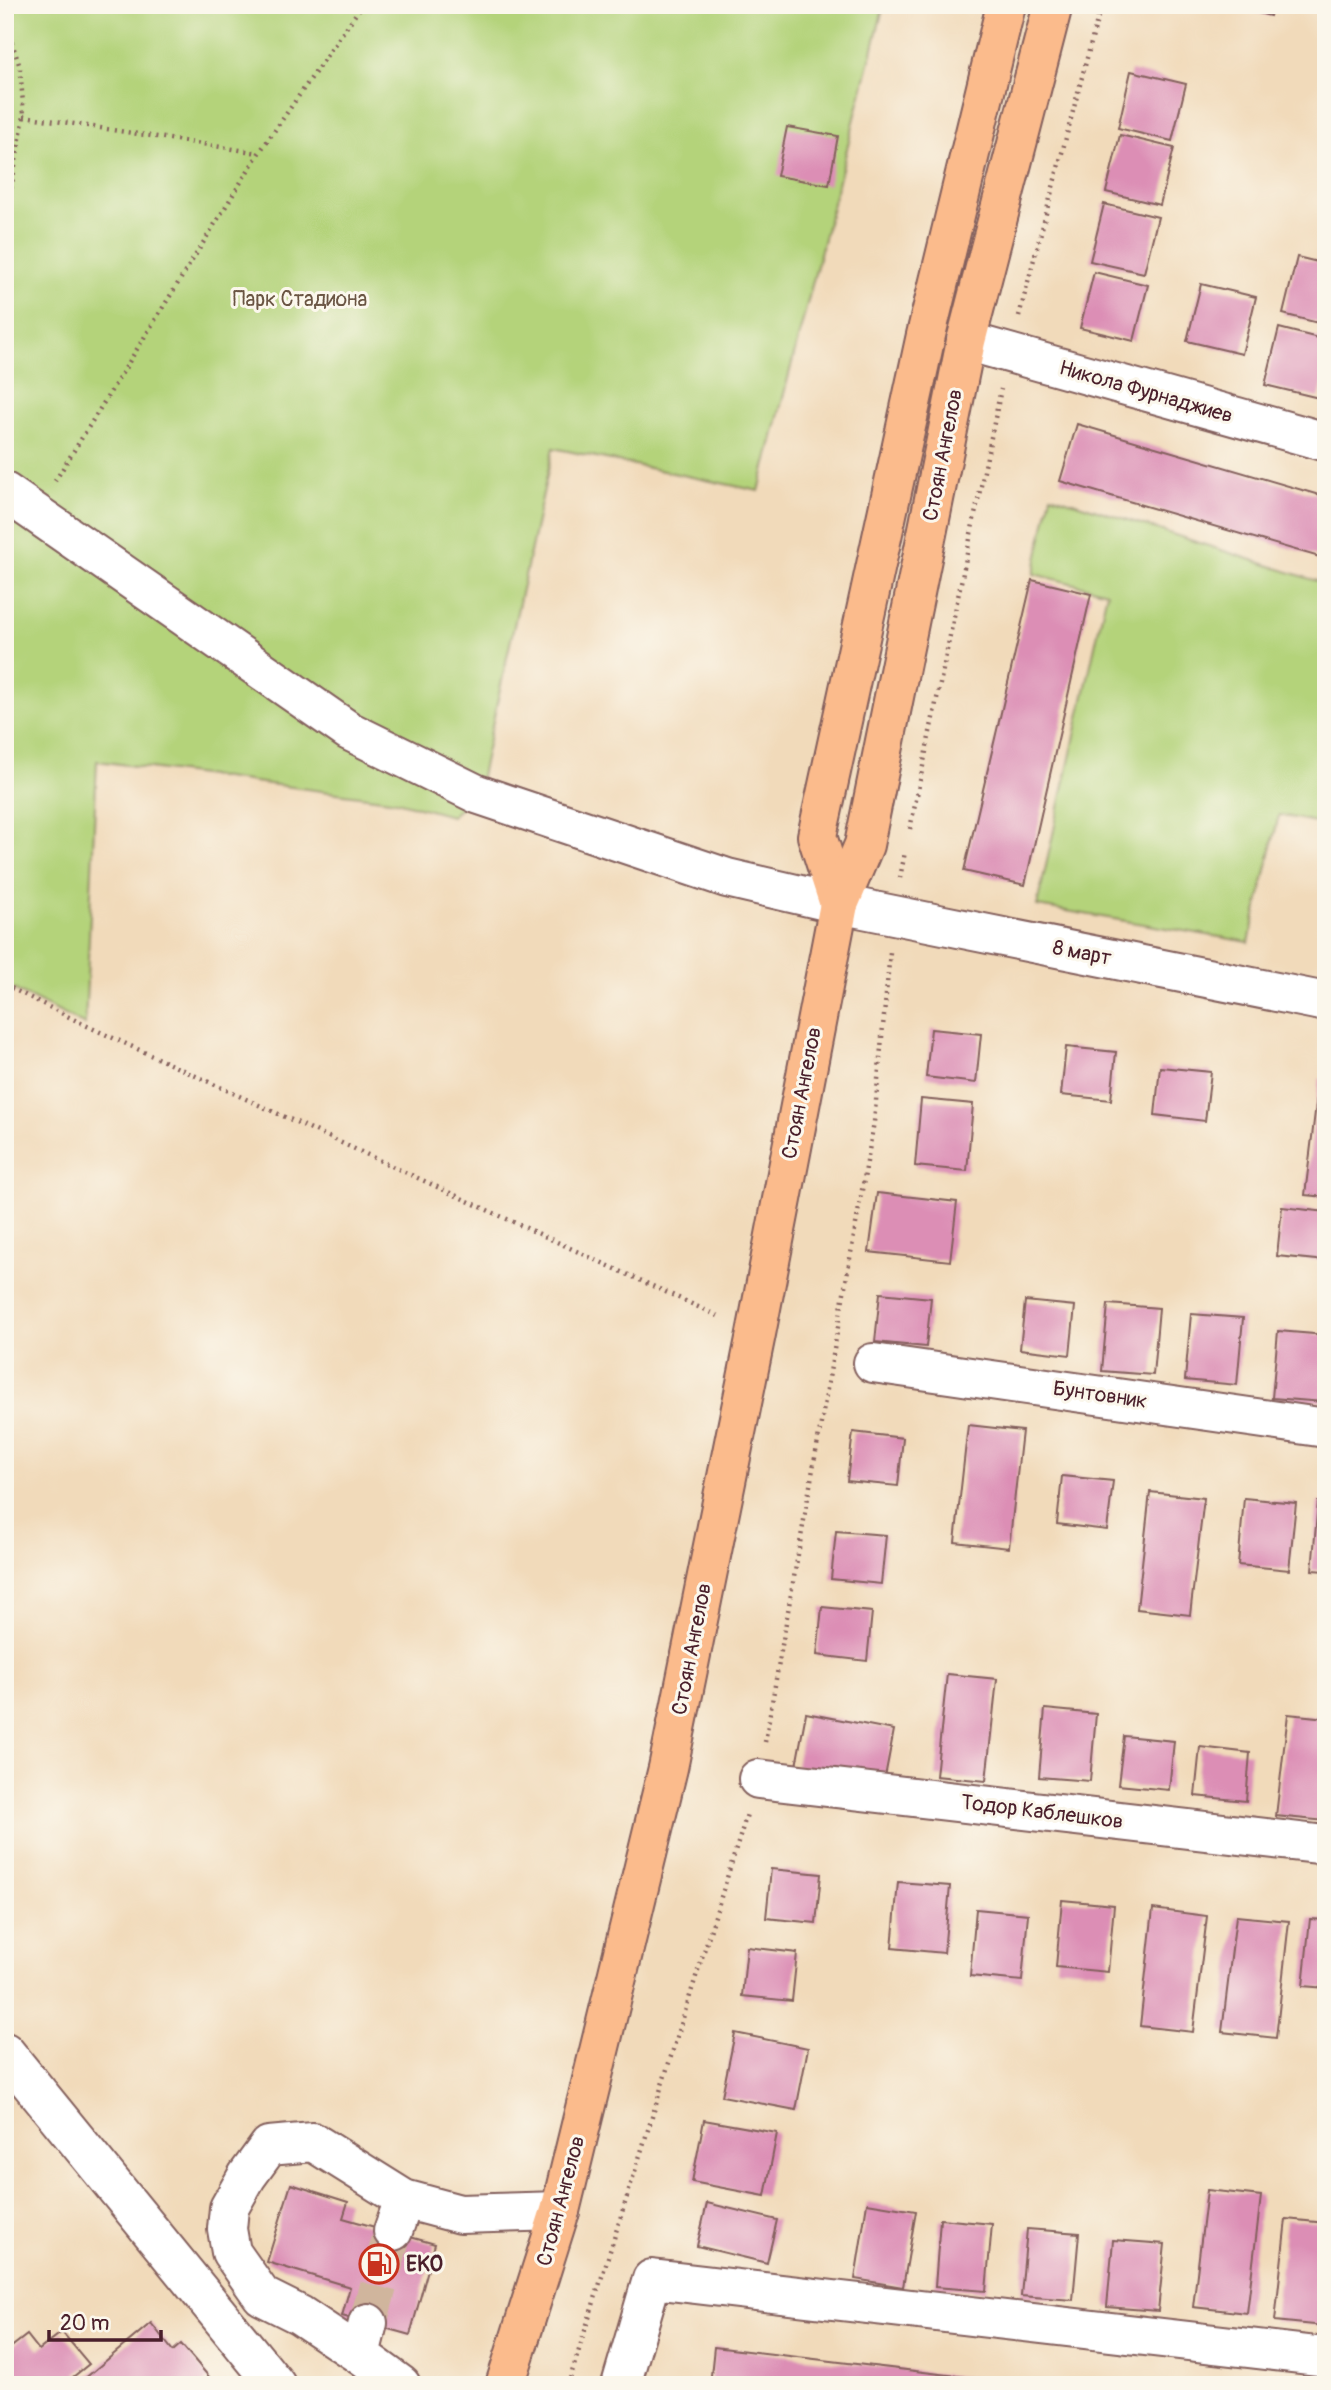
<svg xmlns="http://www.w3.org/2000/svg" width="1331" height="2390" font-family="Pangolin,sans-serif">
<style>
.green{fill:#b4d37a;stroke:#7f7952;stroke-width:2}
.building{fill:#dc8eb5}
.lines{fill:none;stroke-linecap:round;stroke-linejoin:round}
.minor-tunnel{stroke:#d0b59d;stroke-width:38;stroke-dasharray:38 19;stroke-linecap:butt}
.minor-casing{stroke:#84605d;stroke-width:42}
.major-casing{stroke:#84605d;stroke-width:42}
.path{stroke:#84605d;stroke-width:4.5;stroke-dasharray:2 5;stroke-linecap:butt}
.minor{stroke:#fff;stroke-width:38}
.major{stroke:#fbbb8c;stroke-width:38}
.labels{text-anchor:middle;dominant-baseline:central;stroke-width:6;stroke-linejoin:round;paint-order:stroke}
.park-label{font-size:21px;fill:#6a5543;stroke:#fbf7ec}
.street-label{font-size:21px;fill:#4a1f2b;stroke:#fbf7ec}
.poi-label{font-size:21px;font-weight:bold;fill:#4a1f2b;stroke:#fbf7ec;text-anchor:start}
</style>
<rect width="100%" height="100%" fill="#fbf7ec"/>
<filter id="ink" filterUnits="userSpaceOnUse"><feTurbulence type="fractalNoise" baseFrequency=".0143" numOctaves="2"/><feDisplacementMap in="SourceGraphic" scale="14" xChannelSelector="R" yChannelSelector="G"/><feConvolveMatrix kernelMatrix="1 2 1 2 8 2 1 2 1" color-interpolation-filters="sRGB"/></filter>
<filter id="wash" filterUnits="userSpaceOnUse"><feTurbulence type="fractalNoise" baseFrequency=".00686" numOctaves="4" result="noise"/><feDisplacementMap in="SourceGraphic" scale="28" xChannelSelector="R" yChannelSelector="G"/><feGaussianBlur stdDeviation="1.57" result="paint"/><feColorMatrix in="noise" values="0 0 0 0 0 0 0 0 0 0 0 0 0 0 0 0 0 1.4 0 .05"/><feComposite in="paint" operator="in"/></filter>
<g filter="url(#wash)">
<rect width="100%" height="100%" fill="#f1daba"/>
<g class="green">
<polygon points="5,5 884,5 759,491 553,448 477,794 451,816 397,801 97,761 85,1025 5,985"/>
<polygon points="1051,495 1326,584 1326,824 1279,815 1249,942 1037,906 1107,592 1034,574"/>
</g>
<g id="blocks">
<g class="building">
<polygon points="1228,5 1273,5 1270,16"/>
<polygon points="1131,71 1186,84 1172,141 1118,128"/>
<polygon points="787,127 838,136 829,185 777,176"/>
<polygon points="1120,135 1174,148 1160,205 1106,192"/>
<polygon points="1104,204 1158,217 1144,273 1090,261"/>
<polygon points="1297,257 1326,264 1326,325 1283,314"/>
<polygon points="1094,272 1148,285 1134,341 1080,328"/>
<polygon points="1201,284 1256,297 1242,354 1187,341"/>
<polygon points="1279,328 1326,340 1326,372 1319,398 1265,385"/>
<polygon points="1077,424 1326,497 1326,559 1060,481"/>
<polygon points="1032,580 1091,594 1025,885 964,871"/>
<polygon points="931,1029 981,1034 976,1083 926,1077"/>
<polygon points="1066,1047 1116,1052 1111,1100 1061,1095"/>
<polygon points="1160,1067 1211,1072 1205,1121 1155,1115"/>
<polygon points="1319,1079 1326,1079 1326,1197 1305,1195"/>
<polygon points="921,1099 973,1104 967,1171 915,1166"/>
<polygon points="877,1193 957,1202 950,1261 869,1252"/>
<polygon points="1282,1207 1326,1212 1326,1261 1277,1256"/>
<polygon points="880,1293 931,1298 926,1347 875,1342"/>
<polygon points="1025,1301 1075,1306 1070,1355 1020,1349"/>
<polygon points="1108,1304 1159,1308 1153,1375 1102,1371"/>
<polygon points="1191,1314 1243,1318 1237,1385 1185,1380"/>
<polygon points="1278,1331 1326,1335 1324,1402 1272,1398"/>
<polygon points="968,1425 1022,1431 1009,1548 955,1542"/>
<polygon points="853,1432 903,1438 898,1486 847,1481"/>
<polygon points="1062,1476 1113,1481 1107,1530 1057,1524"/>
<polygon points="1150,1492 1204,1498 1190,1615 1137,1609"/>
<polygon points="1244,1498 1296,1503 1289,1570 1238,1565"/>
<polygon points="1318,1502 1326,1503 1326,1571 1312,1570"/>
<polygon points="836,1531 886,1535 881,1584 831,1579"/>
<polygon points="822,1607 872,1612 867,1661 817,1655"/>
<polygon points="947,1674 997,1679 986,1781 936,1776"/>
<polygon points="1045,1709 1096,1714 1090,1781 1039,1777"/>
<polygon points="806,1713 894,1730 884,1782 796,1766"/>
<polygon points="1288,1714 1326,1718 1326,1821 1276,1816"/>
<polygon points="1124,1736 1174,1741 1169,1790 1118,1785"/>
<polygon points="1200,1747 1250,1753 1246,1801 1195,1796"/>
<polygon points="771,1869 821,1874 816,1923 766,1918"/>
<polygon points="898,1882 950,1886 944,1953 892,1948"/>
<polygon points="1062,1900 1114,1905 1108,1972 1056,1967"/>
<polygon points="976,1909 1028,1914 1022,1981 970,1976"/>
<polygon points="1153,1909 1207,1916 1193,2032 1140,2026"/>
<polygon points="1236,1916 1289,1921 1276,2038 1222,2032"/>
<polygon points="1310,1919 1326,1920 1326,1988 1303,1986"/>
<polygon points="747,1947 797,1953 792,2001 742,1996"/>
<polygon points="735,2033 808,2048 796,2110 722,2096"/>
<polygon points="704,2120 777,2133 765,2196 692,2182"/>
<polygon points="291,2184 348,2202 343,2218 435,2244 410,2335 342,2316 350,2287 267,2262"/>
<polygon points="1207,2190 1261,2196 1247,2313 1193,2307"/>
<polygon points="707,2203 777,2220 767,2263 697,2246"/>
<polygon points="867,2203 916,2211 903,2287 855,2279"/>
<polygon points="940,2219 992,2224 986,2291 935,2287"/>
<polygon points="1286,2219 1326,2223 1324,2326 1275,2321"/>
<polygon points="1027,2229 1079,2233 1073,2300 1021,2296"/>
<polygon points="1113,2240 1165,2244 1158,2311 1107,2307"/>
<polygon points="151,2323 173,2351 181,2344 210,2378 203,2385 77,2385"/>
<polygon points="62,2332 89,2364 63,2385 5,2385 5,2352 27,2335 39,2350"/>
<polygon points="714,2347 1015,2383 1015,2385 710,2385"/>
</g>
</g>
</g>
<g filter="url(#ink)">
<use href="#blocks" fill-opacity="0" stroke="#84605d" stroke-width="2"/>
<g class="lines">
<polyline class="minor-tunnel" points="368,2323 393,2231"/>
<g class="minor-casing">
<g id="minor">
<polyline points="966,341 1326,442"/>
<polyline points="5,492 349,731 477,794 727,878 839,904 1326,1002"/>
<polyline points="873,1363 1326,1428"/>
<polyline points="758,1779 1326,1845"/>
<polyline points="5,2052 276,2385"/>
<polyline points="393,2231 404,2199"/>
<polyline points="368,2323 360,2355 401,2385"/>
<polyline points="360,2355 300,2315 262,2296 231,2252 227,2229 229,2208 247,2176 269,2146 313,2142 404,2199 460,2214 560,2211"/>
<polyline points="621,2385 652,2279 1326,2357"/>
</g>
</g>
<g class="major-casing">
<g id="major">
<polyline points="839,904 817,836 926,335 1006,5"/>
<polyline points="505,2385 560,2211 668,1768 756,1334 839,904 864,845 966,341 1053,5"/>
</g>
</g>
<g class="path">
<polyline points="5,22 20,67 24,116 5,223"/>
<polyline points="24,116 259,153"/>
<polyline points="1019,316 1101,5"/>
<polyline points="55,481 259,153 362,5"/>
<polyline points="910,829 1001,389"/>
<polyline points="900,878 905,852"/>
<polyline points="5,985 85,1025 720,1317"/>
<polyline points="765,1742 874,1122 890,952"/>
<polyline points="568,2385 747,1814"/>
</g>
<use href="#minor" class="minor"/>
<use href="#major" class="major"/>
</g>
</g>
<defs>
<g id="fuel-ring" transform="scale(2.0125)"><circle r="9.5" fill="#fbf7ec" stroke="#c8321e" stroke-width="1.5"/><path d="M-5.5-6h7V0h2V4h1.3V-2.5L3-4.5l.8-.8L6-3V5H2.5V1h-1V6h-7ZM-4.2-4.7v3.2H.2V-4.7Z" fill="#c8321e"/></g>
</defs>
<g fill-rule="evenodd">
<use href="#fuel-ring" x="379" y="2264"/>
</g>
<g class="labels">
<g class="park-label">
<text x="300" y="299">Парк Стадиона</text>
</g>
<g class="street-label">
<text transform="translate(1146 392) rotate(16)">Никола Фурнаджиев</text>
<text transform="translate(943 455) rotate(-79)">Стоян Ангелов</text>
<text transform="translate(1082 953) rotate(11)">8 март</text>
<text transform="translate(802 1093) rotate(-79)">Стоян Ангелов</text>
<text transform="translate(1100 1395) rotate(8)">Бунтовник</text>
<text transform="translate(692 1649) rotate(-79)">Стоян Ангелов</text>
<text transform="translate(1042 1812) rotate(7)">Тодор Каблешков</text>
<text transform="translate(561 2201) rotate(-75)">Стоян Ангелов</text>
</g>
<g class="poi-label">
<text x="406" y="2264">EKO</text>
</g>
</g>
<rect width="1331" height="2390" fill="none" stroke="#fbf7ec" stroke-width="28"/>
<path d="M49 2330v10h112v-10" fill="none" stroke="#4a1f2b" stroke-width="3.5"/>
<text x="60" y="2330" font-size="21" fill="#4a1f2b" stroke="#fbf7ec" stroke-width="5" paint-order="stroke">20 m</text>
</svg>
